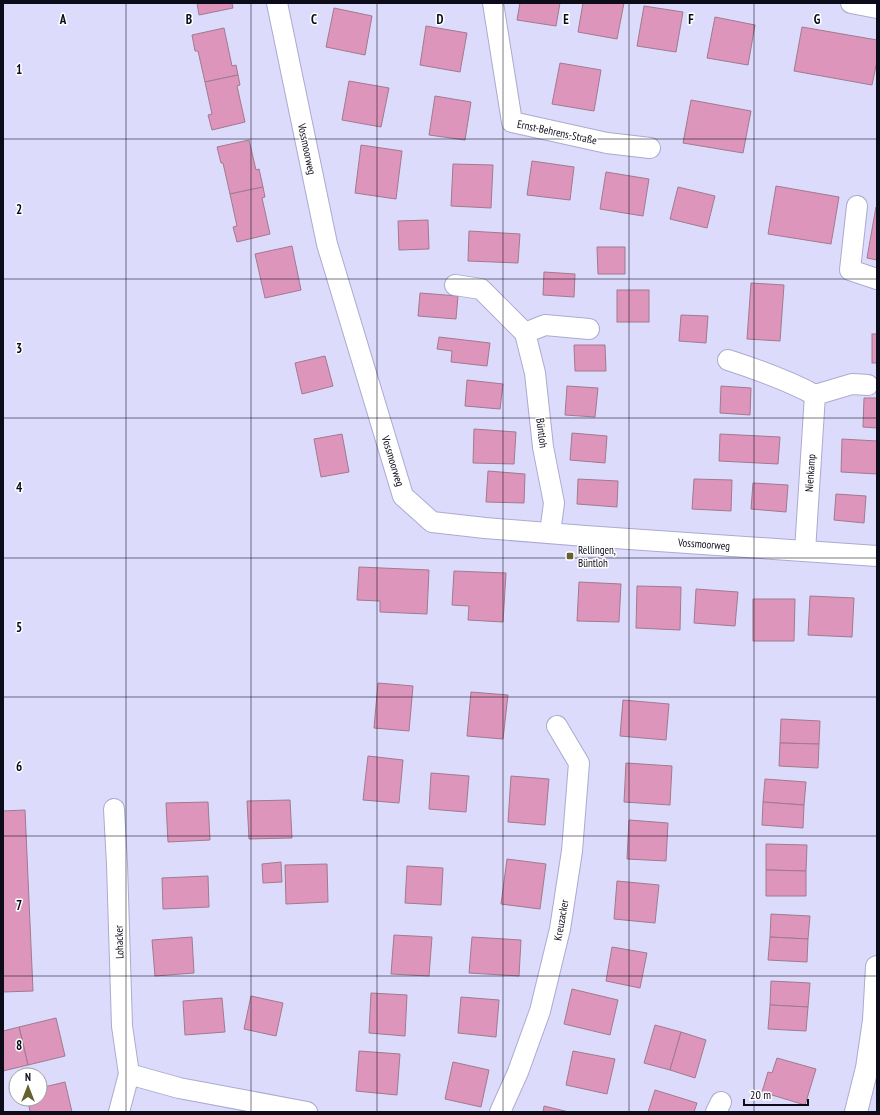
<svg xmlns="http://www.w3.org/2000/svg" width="880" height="1115" font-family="'PT Sans Narrow',sans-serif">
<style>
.building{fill:#dd95bc;stroke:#a17a8e}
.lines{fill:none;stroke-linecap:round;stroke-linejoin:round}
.minor-casing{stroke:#abaad1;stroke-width:22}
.major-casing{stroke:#abaad1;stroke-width:24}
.minor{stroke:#fff;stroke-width:20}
.major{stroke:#fff;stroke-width:22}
.grid{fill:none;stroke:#0c0b19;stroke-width:1;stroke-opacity:0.55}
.poi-dot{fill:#65622f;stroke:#fff;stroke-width:1.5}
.labels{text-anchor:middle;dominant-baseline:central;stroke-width:3;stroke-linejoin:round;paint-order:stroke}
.street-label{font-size:11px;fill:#0c0b19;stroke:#fff}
.poi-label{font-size:11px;fill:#0c0b19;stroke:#fff;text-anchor:start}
.grid-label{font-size:13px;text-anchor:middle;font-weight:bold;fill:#0c0b19;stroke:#fff;stroke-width:3;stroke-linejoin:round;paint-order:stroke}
</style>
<rect width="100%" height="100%" fill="#dcdbfc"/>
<g class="building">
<polygon points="197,3 232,3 233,8 199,15"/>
<polygon points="520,3 560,3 556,26 517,20"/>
<polygon points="583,3 624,3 617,39 578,32"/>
<polygon points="644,6 683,12 676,52 637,46"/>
<polygon points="334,8 372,16 365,55 326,47"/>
<polygon points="715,17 755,25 748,65 707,58"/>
<polygon points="426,26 467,33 460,72 420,65"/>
<polygon points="802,27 877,40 877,61 872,85 794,71"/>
<polygon points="224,28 232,66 236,65 238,75 205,82 198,51 195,51 192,35"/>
<polygon points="560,63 601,70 594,111 552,104"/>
<polygon points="238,75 240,85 237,86 245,122 212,130 208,115 212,114 205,82"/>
<polygon points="349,81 389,88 381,127 342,120"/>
<polygon points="435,96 471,102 465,140 429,135"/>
<polygon points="691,100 751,111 743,153 683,143"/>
<polygon points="249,140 256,170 259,169 263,187 230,194 223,163 221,163 217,147"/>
<polygon points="361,145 402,151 396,199 355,193"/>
<polygon points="532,161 574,167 570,200 527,195"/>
<polygon points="453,164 493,165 491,208 451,206"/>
<polygon points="606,172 649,179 643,216 600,209"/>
<polygon points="776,186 839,197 831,244 768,234"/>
<polygon points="263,187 265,197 262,198 270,234 237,242 233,227 237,226 230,194"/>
<polygon points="678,187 715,196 707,228 670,219"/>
<polygon points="876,207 877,207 877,260 867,258"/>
<polygon points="428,220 429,249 399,250 398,221"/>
<polygon points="469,231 520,234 518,263 468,261"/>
<polygon points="292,246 301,290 265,298 255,254"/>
<polygon points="597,247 625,247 625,274 598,274"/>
<polygon points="544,272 575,274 574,297 543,295"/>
<polygon points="751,283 784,285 780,341 747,339"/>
<rect x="617" y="290" width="32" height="32"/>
<polygon points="420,293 458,296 456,319 418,316"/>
<polygon points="681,315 708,316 706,343 679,341"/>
<rect x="872" y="334" width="5" height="29"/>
<polygon points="439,337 490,343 487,366 451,362 452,351 437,349"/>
<polygon points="574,345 605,345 606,371 575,371"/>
<polygon points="325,356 333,386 302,394 295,363"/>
<polygon points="467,380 503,384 500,409 465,406"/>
<polygon points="567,386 598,388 595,417 565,415"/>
<polygon points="721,386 751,388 750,415 720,413"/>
<polygon points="864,398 877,398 877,428 863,427"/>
<polygon points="474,429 516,432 514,464 473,463"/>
<polygon points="572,433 607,436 605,463 570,460"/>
<polygon points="342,434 349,472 321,477 314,439"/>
<polygon points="720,434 780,437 778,464 719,461"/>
<polygon points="842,439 877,441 877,474 841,472"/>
<polygon points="488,471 525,474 524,503 486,502"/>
<polygon points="578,479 618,481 617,507 577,504"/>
<polygon points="694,479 732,480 731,511 692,509"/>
<polygon points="753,483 788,485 786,512 751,509"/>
<polygon points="836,494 866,496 864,523 834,520"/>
<polygon points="359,567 429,570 427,614 380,612 380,601 357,600"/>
<polygon points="454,571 506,573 503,622 468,620 469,606 452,605"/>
<polygon points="579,582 621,584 619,622 577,621"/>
<polygon points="637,586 681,587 680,630 636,628"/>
<polygon points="696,589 738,592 735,626 694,623"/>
<polygon points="810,596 854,598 852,637 808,635"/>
<polygon points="753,599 795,599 794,641 753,641"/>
<polygon points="378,683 413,686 409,731 374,728"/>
<polygon points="471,692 508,695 503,739 467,736"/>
<polygon points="623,700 669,704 666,740 620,736"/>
<polygon points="781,719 820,721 819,744 780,743"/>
<polygon points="780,743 819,744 818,768 779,766"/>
<polygon points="368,756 403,760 399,803 363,800"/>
<polygon points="626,763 672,766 670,805 624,802"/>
<polygon points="431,773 469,776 466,812 429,809"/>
<polygon points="511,776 549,779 545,825 508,822"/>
<polygon points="765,779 806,782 804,805 763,802"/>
<polygon points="290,800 292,838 249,839 247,801"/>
<polygon points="208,802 210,840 168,842 166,803"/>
<polygon points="763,802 804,805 803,828 762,825"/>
<polygon points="25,810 33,991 3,992 3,811"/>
<polygon points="629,820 668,823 666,861 627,859"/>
<polygon points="766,844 807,845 806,871 766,870"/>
<polygon points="507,859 546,864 540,909 501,904"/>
<polygon points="281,862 282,882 263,883 262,864"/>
<polygon points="327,864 328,902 286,904 285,865"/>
<polygon points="407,866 443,868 441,905 405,903"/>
<polygon points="766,870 806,871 806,896 766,896"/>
<polygon points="208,876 209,907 163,909 162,878"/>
<polygon points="617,881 659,885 655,923 614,919"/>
<polygon points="771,914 810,916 808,939 770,937"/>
<polygon points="394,935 432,937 429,976 391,974"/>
<polygon points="192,937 194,973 155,976 152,940"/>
<polygon points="472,937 521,940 519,976 469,973"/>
<polygon points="770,937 808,939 807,962 768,960"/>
<polygon points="612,947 647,953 640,988 606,981"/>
<polygon points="771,981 810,983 808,1007 770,1005"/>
<polygon points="572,989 618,1000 610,1035 564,1024"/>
<polygon points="371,993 407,995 405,1036 369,1033"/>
<polygon points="251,996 283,1003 276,1036 244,1029"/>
<polygon points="461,997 499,1000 496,1037 458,1033"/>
<polygon points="222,998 225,1032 185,1035 183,1001"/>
<polygon points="770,1005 808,1007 806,1031 768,1029"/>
<polygon points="56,1018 65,1056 28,1065 19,1027"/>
<polygon points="655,1025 681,1032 670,1070 644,1063"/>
<polygon points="19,1027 28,1065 3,1071 3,1031"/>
<polygon points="681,1032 706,1040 695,1078 670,1070"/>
<polygon points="359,1051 400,1054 397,1095 356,1091"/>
<polygon points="573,1051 615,1059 607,1094 566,1085"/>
<polygon points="777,1058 816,1069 805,1105 762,1092 768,1072 772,1073"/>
<polygon points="453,1062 489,1070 481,1107 445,1099"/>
<polygon points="65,1082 72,1112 30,1112 28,1099 40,1099 40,1088"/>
<polygon points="655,1090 697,1103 694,1112 648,1112"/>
<polygon points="544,1106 569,1112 543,1112"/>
</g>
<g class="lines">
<g class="minor-casing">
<g id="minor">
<polyline points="277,3 327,244 403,496 432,522 485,528 585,536 877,556"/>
<polyline points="493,3 512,122 607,143 650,148"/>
<polyline points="851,3 877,8"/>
<polyline points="857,206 850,270 877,279"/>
<polyline points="455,285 481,289 525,333 535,373 543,447 554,503 550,533"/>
<polyline points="525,333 545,325 589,329"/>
<path d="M728 360C759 370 787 380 815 395"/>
<polyline points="805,551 815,395 852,384 868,385"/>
<polyline points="114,809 117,864 122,1026 129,1074 179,1088 307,1112"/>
<polyline points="119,1112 129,1074"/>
<polyline points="500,1112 518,1072 540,1011 560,929 572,851 579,763 557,726"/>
<polyline points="716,1112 721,1102"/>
</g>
</g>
<g class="major-casing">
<polyline id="major" points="856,1112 867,1068 874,1020 877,967"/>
</g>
<use href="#minor" class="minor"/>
<use href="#major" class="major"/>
</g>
<path class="grid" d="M126 3V1112M251 3V1112M377 3V1112M503 3V1112M629 3V1112M754 3V1112M3 139H877M3 279H877M3 418H877M3 558H877M3 697H877M3 836H877M3 976H877"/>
<rect class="poi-dot" x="566" y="552" width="8" height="8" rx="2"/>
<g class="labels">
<g class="street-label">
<text transform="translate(557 132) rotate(12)">Ernst-Behrens-Straße</text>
<text transform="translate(307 149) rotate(78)">Vossmoorweg</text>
<text transform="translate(542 433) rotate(83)">Büntloh</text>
<text transform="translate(393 461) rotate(73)">Vossmoorweg</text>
<text transform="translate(810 473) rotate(-86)">Nienkamp</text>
<text transform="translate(704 544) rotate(4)">Vossmoorweg</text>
<text transform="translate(561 920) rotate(-80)">Kreuzacker</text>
<text transform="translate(119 942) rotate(-92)">Lohacker</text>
</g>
<g class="poi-label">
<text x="578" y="550">Rellingen,<tspan x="578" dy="13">Büntloh</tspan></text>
</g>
</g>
<g class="grid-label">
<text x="63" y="24">A</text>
<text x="189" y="24">B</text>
<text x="314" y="24">C</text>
<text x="440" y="24">D</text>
<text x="566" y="24">E</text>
<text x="691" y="24">F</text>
<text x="817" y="24">G</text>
<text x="19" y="74">1</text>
<text x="19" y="214">2</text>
<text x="19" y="353">3</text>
<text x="19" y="492">4</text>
<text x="19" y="632">5</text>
<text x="19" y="771">6</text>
<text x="19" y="910">7</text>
<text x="19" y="1050">8</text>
</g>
<rect width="880" height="1115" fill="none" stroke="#0c0b19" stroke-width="8"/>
<g transform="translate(28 1087)"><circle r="19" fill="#ffffff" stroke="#9e9da3"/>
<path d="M0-3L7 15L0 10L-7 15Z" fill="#65622f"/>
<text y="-6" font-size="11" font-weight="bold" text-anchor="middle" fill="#0c0b19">N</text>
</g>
<path d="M744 1099v6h64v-6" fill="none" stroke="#0c0b19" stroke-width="2"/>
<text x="750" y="1099" font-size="12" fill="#0c0b19" stroke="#ffffff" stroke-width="3" paint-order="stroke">20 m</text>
</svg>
